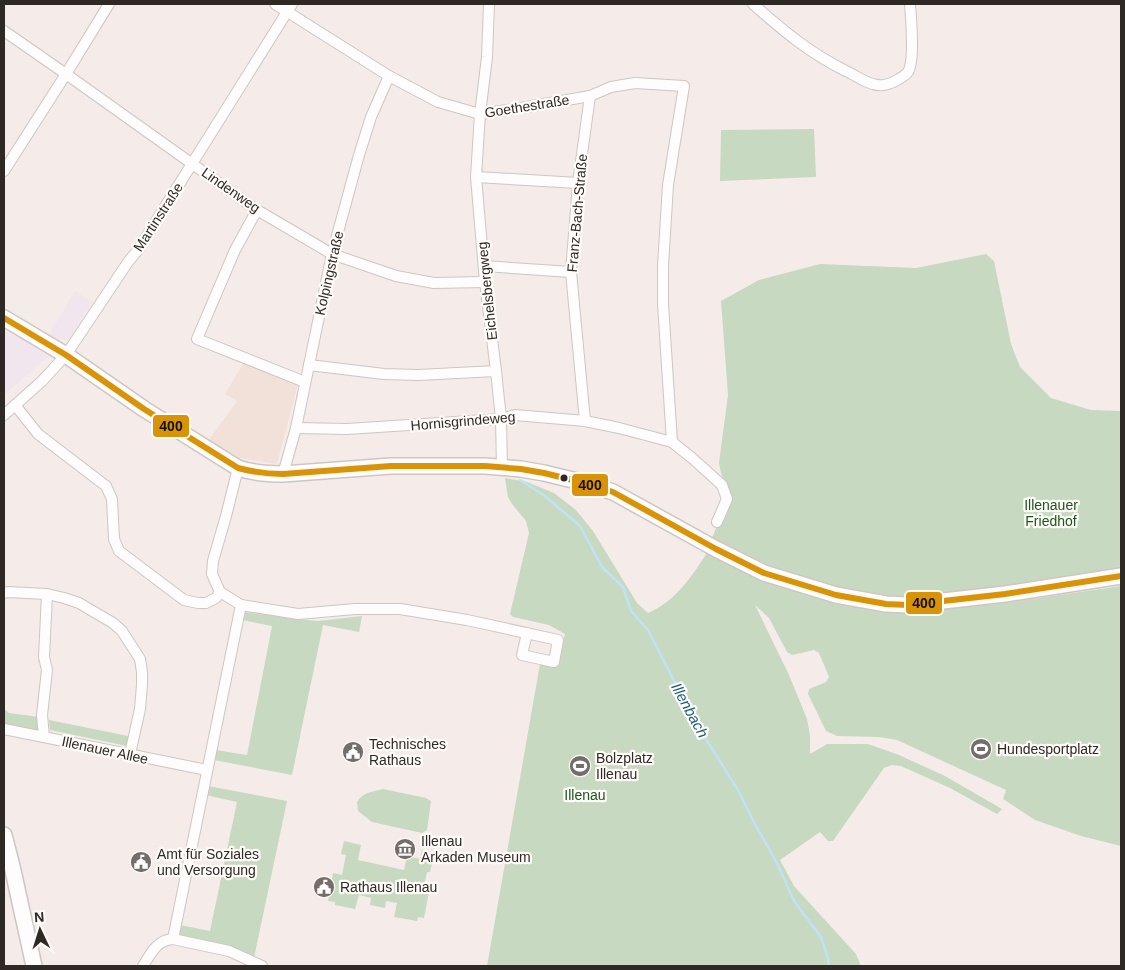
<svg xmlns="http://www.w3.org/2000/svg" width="1125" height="970" font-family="Arial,sans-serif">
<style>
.commercial{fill:#f1e5ee}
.education{fill:#f1e1d8}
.green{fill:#c7d9c0}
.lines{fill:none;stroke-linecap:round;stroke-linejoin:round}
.stream{stroke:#c0e2f6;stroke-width:2.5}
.minor-casing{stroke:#cdc6c3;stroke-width:12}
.secondary-casing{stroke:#cdc6c3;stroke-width:18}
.minor{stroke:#fefcfc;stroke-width:10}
.secondary{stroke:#fefcfc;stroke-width:15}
.bus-1-casing{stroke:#fefbf9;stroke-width:10}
.bus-1{stroke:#d99306;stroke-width:6}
.bus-dot{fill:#2f2926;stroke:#fefbf9;stroke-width:2}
.labels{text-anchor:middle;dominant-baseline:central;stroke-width:4.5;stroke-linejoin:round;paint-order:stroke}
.street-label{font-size:14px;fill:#2f2926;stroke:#fefbf9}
.park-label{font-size:14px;fill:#185818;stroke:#fefbf9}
.poi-label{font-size:14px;fill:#2f2926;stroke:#fefbf9;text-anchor:start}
.water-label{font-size:15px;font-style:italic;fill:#165d7f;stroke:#fefbf9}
.line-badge{stroke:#fefbf9;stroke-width:2}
.pale-badge-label{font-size:14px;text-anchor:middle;font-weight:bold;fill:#111}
</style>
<rect width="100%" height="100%" fill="#f5ece9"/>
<polygon class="commercial" points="75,291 92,302 67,341 61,339 52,353 4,395 4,326 41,345 49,335"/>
<polygon class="education" points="244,362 298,384 277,464 239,458 208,441 237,401 225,394"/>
<g class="green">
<polygon points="814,129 816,177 720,181 721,130"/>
<polygon points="986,254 994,261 1011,344 1020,367 1051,398 1091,410 1121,411 1121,570 994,590 929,596 882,596 849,593 774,571 741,556 712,538 729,497 721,473 719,463 728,395 721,301 759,280 820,264 916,268"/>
<path d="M506 478 527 482 554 493 576 510 593 531 637 603 648 613C676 601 693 575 708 551L777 585 831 602 860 607 929 611 1003 603 1121 586V846L1081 836 1035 820 1003 799 1006 790 897 740 879 737 837 736 826 731 808 694 809 689 826 682 829 677 819 653 814 650 792 655 787 652 769 618 755 605 789 675 807 719 810 736V754L827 744H868L899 755 945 776 1002 809 997 814 950 788 901 766 892 765 884 768 833 841H828L820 832 780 860 794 886 856 954 861 966H487L540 664 558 667 565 634 549 625 513 617 510 614 529 533 526 521 512 504 508 497 505 479Z"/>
<polygon points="244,612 287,618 318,621 362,616 359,632 323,625 292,775 214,760 216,750 247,755 272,626 242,620"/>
<polygon points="4,709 9,713 39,717 40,728 37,730 33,730 4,724"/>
<polygon points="49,720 133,737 131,743 127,746 50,730"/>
<polygon points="208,786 287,801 254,958 183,938 179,933 180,925 210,931 237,802 206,795"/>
<path d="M383 789 426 798 431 801 427 830 422 833 372 822 358 811 357 802C363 792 372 792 383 789Z"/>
<polygon points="344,841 361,845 358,860 404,870 407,856 420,859 422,850 430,852 429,858 433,859 430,872 427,872 423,890 429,892 424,918 418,917 417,921 394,917 397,903 386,901 385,908 370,905 371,898 359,895 355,909 335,905 335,902 328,901 333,873 342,875 346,855 341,854"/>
</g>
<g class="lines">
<polyline class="stream" points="520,480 545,496 580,526 602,567 623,587 631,611 648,630 697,725 738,790 756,826 777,863 794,901 821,937 828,959 829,966"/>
<g class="minor-casing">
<g id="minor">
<polyline points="275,4 389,76 438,102 480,114 527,107 590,96 611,87 635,83 684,86 668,185 663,266 663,304 672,442"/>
<polyline points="489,4 487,57 480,114 476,177 485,282 496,371 501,419 502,468"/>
<path d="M753 4C782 30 811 54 846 71 855 75 864 82 873 84 882 87 891 84 899 79 902 77 906 75 908 72 915 60 911 19 910 4"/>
<polyline points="4,31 66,74 257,210 332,254 396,276 434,283 485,282"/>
<polyline points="4,171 66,74 109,4"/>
<polyline points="476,177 578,183"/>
<polyline points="257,210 235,250 197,339 305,382"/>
<polyline points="484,266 571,272"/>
<polyline points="309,365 384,374 418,375 496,371"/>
<polyline points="15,405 38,434 106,486 112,499 114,539 119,551 184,600 198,603 206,603 216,598 220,592"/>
<polyline points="4,415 42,381 66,355 128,262 138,250 292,4"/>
<polyline points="585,421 571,272 578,183 590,96"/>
<polyline points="296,428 347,429 501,419 515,415 585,421 619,428 672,442 692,458 722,485 727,499 717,522"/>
<polyline points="238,468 226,516 213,561 212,574 220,592 241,605 298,614 355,609 400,609 467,620 558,640 554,662 522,655 527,633"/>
<polyline points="283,474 296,428 332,254 359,155 371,117 389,76"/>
<polyline points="4,593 8,592 47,594 64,598 79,603 113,623 122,631 140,659 142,672 142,685 140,709 130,754"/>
<polyline points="4,729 207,770"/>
<polyline points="44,737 42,715 47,670 44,657 47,594"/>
<polyline points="173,939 241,605"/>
<path d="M143 966C151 953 157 940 173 939L229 951 262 966"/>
</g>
</g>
<g class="secondary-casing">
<g id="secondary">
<path d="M4 318 66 355 144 409 238 468C253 473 268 474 283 474L391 466H485L521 469 544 473 585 483 613 492 716 549 764 573 836 595 886 604 908 605 1005 594 1121 576"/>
<polyline points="4,835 12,866 34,966"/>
</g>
</g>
<use href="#minor" class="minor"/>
<use href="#secondary" class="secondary"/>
<g class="bus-1-casing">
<path id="bus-1" d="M4 318 66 355 144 409 238 468C253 472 268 474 283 474L391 466H485L521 469 544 473 585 483 613 492 716 549 764 573 836 595 886 604 908 605 1005 594 1121 576"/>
</g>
<use href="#bus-1" class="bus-1"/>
</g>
<defs>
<g id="stadium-disc" transform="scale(1.125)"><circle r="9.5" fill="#746d6a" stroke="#fefbf9"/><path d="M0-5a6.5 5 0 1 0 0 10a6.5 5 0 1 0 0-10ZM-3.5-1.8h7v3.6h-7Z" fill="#fff"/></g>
<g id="civic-disc" transform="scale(1.125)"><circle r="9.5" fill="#746d6a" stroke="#fefbf9"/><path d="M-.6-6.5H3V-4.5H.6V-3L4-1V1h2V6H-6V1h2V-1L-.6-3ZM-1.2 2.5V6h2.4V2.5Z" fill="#fff"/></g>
<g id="museum-disc" transform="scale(1.125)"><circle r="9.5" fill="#746d6a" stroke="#fefbf9"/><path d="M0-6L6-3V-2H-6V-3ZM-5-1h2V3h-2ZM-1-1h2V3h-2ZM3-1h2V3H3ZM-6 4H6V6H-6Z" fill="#fff"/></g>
</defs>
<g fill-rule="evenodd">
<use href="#stadium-disc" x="981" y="749"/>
<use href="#civic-disc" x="353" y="752"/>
<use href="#stadium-disc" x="580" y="766"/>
<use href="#museum-disc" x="405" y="849"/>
<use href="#civic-disc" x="141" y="862"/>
<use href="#civic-disc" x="324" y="887"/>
</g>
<circle class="bus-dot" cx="564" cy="478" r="4.5"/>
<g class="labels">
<g class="street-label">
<text transform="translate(527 106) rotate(-9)">Goethestraße</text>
<text transform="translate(231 190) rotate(35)">Lindenweg</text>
<text transform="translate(577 213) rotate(-85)">Franz-Bach-Straße</text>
<text transform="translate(158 217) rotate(-57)">Martinstraße</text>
<text transform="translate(329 273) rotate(-77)">Kolpingstraße</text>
<text transform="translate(487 291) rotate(-96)">Eichelsbergweg</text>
<text transform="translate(463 421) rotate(-5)">Hornisgrindeweg</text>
<text transform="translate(105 750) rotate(12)">Illenauer Allee</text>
</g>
<g class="park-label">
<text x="1051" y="505">Illenauer<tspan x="1051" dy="16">Friedhof</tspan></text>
<text x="585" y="795">Illenau</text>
</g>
<g class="poi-label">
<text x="369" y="744">Technisches<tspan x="369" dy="16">Rathaus</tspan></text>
<text x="997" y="749">Hundesportplatz</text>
<text x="596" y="758">Bolzplatz<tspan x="596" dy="16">Illenau</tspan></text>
<text x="421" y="841">Illenau<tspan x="421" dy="16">Arkaden Museum</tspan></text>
<text x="157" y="854">Amt für Soziales<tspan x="157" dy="16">und Versorgung</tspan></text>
<text x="340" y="887">Rathaus Illenau</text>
</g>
<g class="water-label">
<text transform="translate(690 710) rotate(61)">Illenbach</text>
</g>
</g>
<g class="line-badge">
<rect x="152" y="414" width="38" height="24" rx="5" fill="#d99306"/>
<rect x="571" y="473" width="38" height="24" rx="5" fill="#d99306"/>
<rect x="905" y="591" width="38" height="24" rx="5" fill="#d99306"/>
</g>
<g class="pale-badge-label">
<text x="171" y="431">400</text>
<text x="590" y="490">400</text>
<text x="924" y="608">400</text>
</g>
<rect width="1125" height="970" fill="none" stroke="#2f2926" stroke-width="10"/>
<g transform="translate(40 930) rotate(356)" stroke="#fefbf9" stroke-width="4" paint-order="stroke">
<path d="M0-4L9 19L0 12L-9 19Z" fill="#2f2926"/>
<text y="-8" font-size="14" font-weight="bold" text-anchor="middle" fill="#2f2926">N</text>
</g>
</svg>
